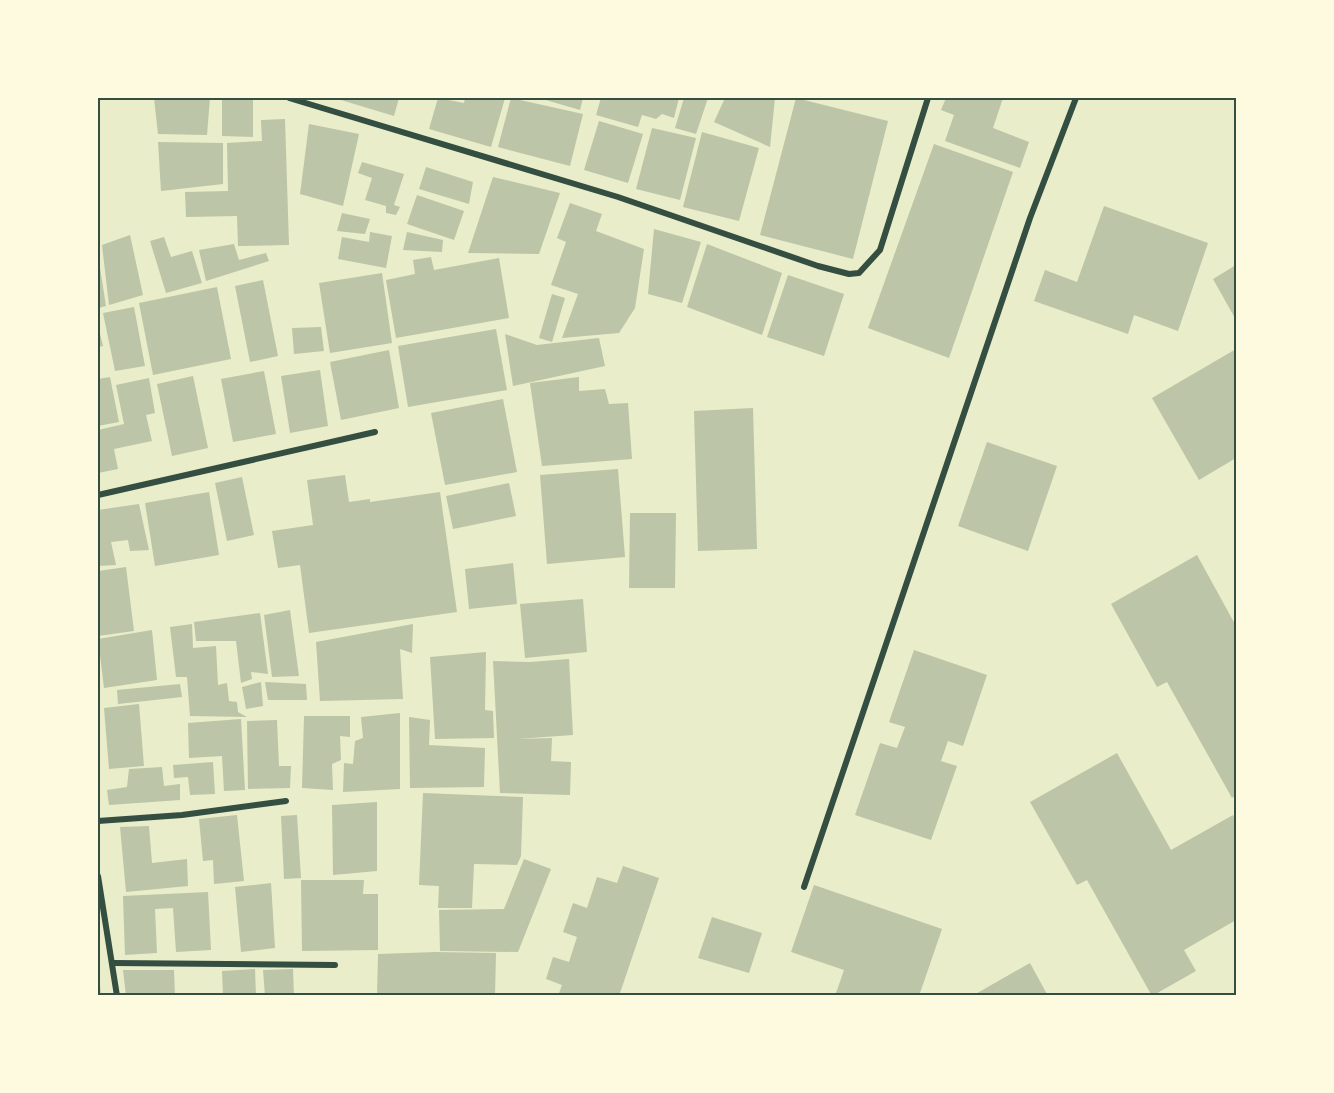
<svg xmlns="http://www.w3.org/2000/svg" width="1334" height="1093" font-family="Poppins,sans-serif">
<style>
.building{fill:#bcc5a7}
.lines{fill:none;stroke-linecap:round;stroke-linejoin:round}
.minor{stroke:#344e41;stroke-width:6}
.neatline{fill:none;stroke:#344e41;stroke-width:2}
</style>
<rect width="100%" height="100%" fill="#e9edc9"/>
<g class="building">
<polygon points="154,98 210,98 207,135 158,134"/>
<polygon points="222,98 253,98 253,137 222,136"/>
<polygon points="342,98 399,98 394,116 341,100"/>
<polygon points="438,98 464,103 465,98 505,98 491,147 429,129"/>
<polygon points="511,98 583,114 570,166 498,147"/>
<polygon points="539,98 583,98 580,110"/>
<polygon points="601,98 679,98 674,118 662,114 656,119 642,115 638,127 596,115"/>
<polygon points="684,98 708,98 696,134 675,128"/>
<polygon points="725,98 775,98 770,147 714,122"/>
<polygon points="796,98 888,121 853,259 760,235"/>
<polygon points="946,98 1003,98 993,128 1029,142 1020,168 945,141 954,115 941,110"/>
<polygon points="285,119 289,245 238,246 237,216 186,217 185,192 228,191 227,143 262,141 261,120"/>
<polygon points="599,121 643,134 628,183 584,170"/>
<polygon points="309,124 359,134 343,206 300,194"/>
<polygon points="652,128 696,138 680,200 636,189"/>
<polygon points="702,132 759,148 739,221 683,207"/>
<polygon points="158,142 223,143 223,184 161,191"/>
<polygon points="934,144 1013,172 949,358 868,328"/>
<polygon points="362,162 404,174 394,205 400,207 396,215 386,213 386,206 365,200 372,178 358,173"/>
<polygon points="426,167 473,182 469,204 419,189"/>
<polygon points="493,177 560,193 539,254 468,253"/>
<polygon points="417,195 464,211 454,240 407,224"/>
<polygon points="570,203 602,214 596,231 644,249 635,308 619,333 562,338 578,294 551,285 566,242 557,238"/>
<polygon points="1104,206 1208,243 1178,331 1134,315 1128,334 1034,301 1045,270 1077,282"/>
<polygon points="342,213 370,219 365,234 337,231"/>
<polygon points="654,229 701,242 682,303 648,294"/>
<polygon points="370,232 392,236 386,268 338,259 342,237 369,242"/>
<polygon points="407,232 443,240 442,252 403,250"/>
<polygon points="130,235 143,295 109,305 102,245"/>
<polygon points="164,237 171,257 192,251 202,283 166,293 150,241"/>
<polygon points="234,244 239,260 266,253 269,261 206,281 199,250"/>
<polygon points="707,244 782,273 762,335 687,307"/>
<polygon points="98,255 106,306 98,308"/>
<polygon points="431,257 434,270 499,258 509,318 396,338 386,280 415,274 413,260"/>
<polygon points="1236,265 1236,320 1213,279"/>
<polygon points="382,273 392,343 330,353 319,283"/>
<polygon points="788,275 844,294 824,356 767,337"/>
<polygon points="263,280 278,356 250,362 235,286"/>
<polygon points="217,287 231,359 153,375 139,303"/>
<polygon points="552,294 565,298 552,342 539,338"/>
<polygon points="134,307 145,366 115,371 103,313"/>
<polygon points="98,326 103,346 98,347"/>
<polygon points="321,327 324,351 294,354 292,328"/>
<polygon points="496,329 507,390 408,407 398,346"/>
<polygon points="505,334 537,345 599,338 605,366 513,386"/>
<polygon points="1236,349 1236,458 1199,480 1152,398"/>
<polygon points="389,350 399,408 341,420 330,362"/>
<polygon points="320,370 328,426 290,433 281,376"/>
<polygon points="264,371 276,434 233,442 221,379"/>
<polygon points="193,376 208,448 172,456 157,384"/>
<polygon points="110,377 119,422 98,426 98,379"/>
<polygon points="579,377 579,391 605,389 609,404 628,403 632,459 542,466 530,383"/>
<polygon points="149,378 155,413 146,415 152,441 114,449 118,469 98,473 98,430 124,424 116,385"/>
<polygon points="503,399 517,472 445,485 431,413"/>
<polygon points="753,408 757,549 698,551 694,411"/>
<polygon points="987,442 1057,466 1028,551 958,526"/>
<polygon points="618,469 625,557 547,564 540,475"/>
<polygon points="345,475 349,502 370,499 370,502 440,492 457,612 309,633 300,565 278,568 272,531 313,525 307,480"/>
<polygon points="242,477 254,535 227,541 215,483"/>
<polygon points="509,483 516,516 453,529 446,496"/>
<polygon points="209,492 219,555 155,566 145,503"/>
<polygon points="139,504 149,550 130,551 128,540 111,542 116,565 98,566 98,510"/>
<polygon points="630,513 676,513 675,588 629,588"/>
<polygon points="1197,555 1236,626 1236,795 1232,798 1167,682 1157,687 1111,604"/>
<polygon points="513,563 517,604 469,609 465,569"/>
<polygon points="126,567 134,631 98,636 98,571"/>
<polygon points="583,599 587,652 525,658 520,604"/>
<polygon points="290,610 299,676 272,677 264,615"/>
<polygon points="260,613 268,674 251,672 252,679 241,683 236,641 196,641 194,622"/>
<polygon points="192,624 193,648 216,646 218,685 227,683 229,701 237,702 238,712 247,717 190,716 187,677 176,677 170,627"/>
<polygon points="413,624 412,653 400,649 403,699 320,701 316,642"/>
<polygon points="152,630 157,680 104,688 98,639"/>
<polygon points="914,650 987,675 963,746 948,741 941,761 957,766 931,840 855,815 880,743 897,748 905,727 889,722"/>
<polygon points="486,652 485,710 493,711 494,738 435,739 430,657"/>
<polygon points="569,659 573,735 517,739 552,738 551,761 571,762 570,795 500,793 493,661 530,662"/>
<polygon points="261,682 263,706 246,709 242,687"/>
<polygon points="265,682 306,684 307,700 268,700"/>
<polygon points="180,684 182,697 118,704 117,690"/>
<polygon points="139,704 144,766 109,769 104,708"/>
<polygon points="400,713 400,789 343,792 344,763 353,764 355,741 363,738 361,717"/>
<polygon points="304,716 350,716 350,737 340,736 341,760 332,764 333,790 302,788"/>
<polygon points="409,717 430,720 429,745 485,748 484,787 410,788"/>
<polygon points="241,719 245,790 224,791 222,756 189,758 188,723"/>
<polygon points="277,720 279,766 291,766 290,788 248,789 247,721"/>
<polygon points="1117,753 1171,850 1233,815 1236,822 1236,920 1184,950 1196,971 1152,996 1087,880 1077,885 1030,802"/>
<polygon points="213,762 215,794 190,795 188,777 174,778 173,765"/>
<polygon points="162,767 164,786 180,784 180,800 109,805 107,790 127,787 129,769"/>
<polygon points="423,793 523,797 521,856 517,865 474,864 472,908 438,908 439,886 419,885"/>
<polygon points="377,802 377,871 333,875 332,805"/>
<polygon points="237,815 244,881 214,884 213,860 203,861 199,819"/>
<polygon points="297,815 301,878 284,879 281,816"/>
<polygon points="149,826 152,863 187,859 188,886 126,892 120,827"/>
<polygon points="524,859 551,869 518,952 440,951 439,910 504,909"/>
<polygon points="623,866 659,878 619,996 558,996 562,985 546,979 553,957 569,962 577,937 563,932 573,903 587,908 597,877 617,883"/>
<polygon points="301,880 364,880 363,894 378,894 378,950 302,951"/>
<polygon points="271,883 275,948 241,952 235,887"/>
<polygon points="814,885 942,929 919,996 835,996 844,970 791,952"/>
<polygon points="208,892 211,950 176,952 173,908 155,909 157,953 125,955 123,896"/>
<polygon points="712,917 762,933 749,973 698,958"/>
<polygon points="436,952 496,953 495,996 377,996 378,954"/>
<polygon points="1030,963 1048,996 972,996"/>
<polygon points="255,969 256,996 223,996 222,971"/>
<polygon points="293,969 294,996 265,996 263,970"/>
<polygon points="123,970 174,970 175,996 126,996"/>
<polygon points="98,973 99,973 101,996 98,996"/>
</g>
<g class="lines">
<g class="minor">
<polyline points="289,98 618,197 818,266 849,274 859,273 880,250 928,98"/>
<polyline points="98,495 375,432"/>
<polyline points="98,821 182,815 286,801"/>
<polyline points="98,876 117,996"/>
<polyline points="804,887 1030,218 1076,98"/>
<polyline points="113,963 335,965"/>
</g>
</g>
<rect width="1334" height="1093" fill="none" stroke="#fefae0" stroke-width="198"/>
<rect x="99" y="99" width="1136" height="895" class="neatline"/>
</svg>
